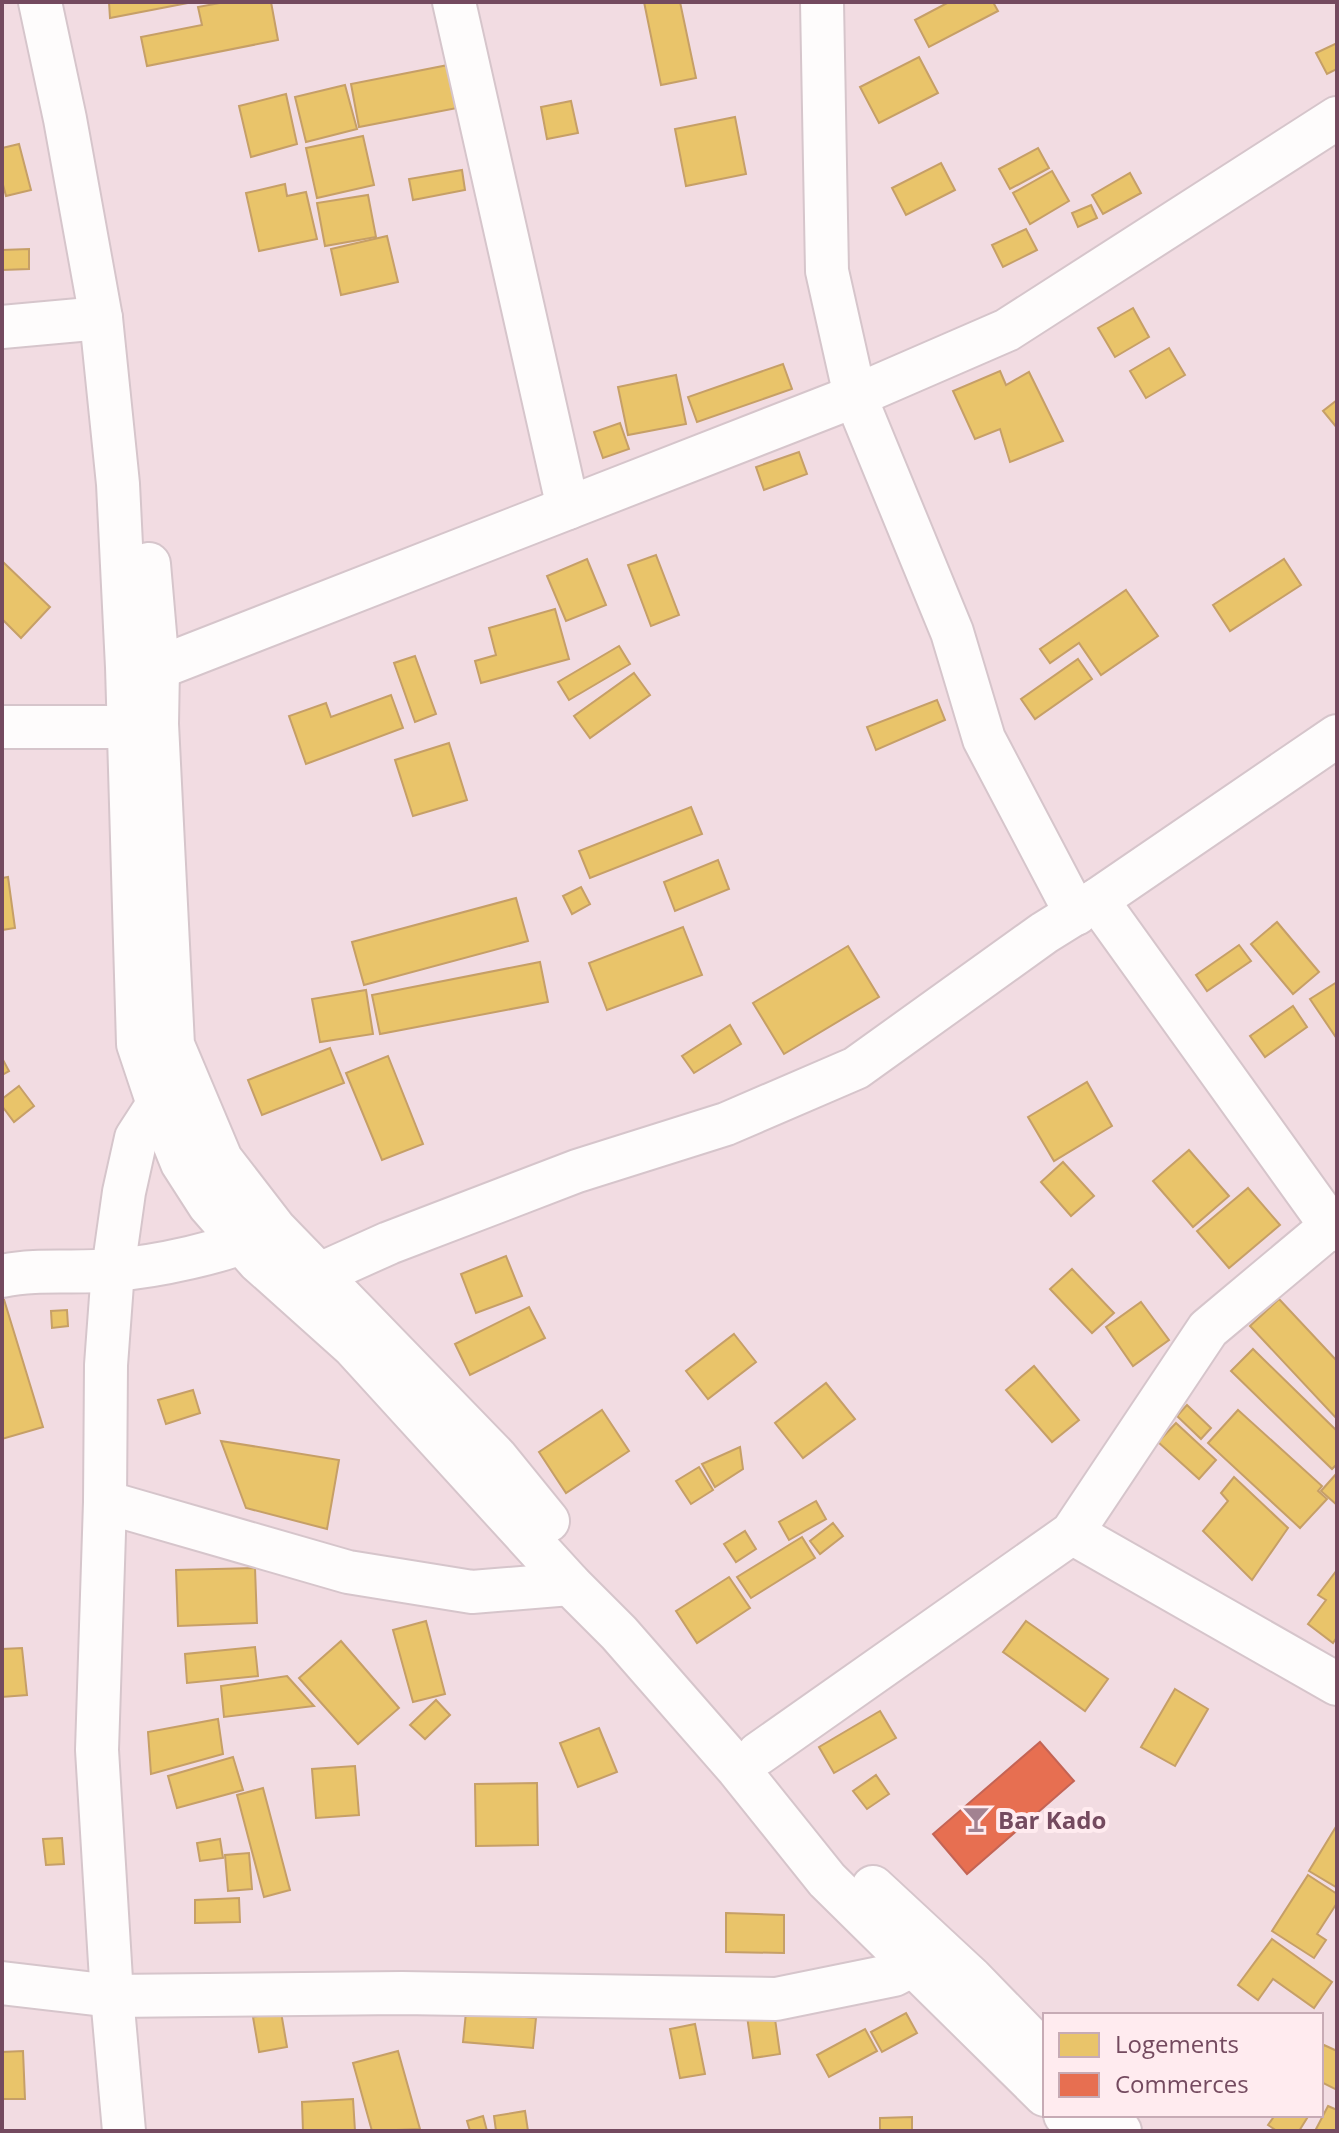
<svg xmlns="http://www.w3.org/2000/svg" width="1339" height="2133" font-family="'Open Sans',sans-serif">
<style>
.residential{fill:#f2dce2;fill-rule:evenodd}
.homes{fill:#e9c46a;stroke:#c69f67;stroke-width:2}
.shops{fill:#e76f51;stroke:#c46455;stroke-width:2}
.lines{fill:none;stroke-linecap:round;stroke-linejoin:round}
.minor-casing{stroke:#d6c5cb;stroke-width:46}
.minor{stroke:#fefcfc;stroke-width:42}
.labels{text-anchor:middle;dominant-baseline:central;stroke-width:8;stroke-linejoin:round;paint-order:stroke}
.poi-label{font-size:24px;font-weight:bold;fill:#744a5f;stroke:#ffebef;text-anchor:start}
</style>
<rect width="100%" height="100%" fill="#f6eaed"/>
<path class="residential" d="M2 2H1337V2131H2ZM1045 2015H1321V2115H1045Z"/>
<g class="homes">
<polygon points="109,2 193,2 110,18"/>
<polygon points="225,2 271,2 278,40 147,66 141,37 202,25 198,7"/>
<polygon points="644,2 680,2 696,78 661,85"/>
<polygon points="949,2 993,2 998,11 929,47 915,20"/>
<polygon points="1337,43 1337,69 1327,74 1316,53"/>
<polygon points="919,57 938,93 879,123 860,87"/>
<polygon points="448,65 457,108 359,127 351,84"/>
<polygon points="345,85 357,129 306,142 295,97"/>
<polygon points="286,94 297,144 251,157 239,106"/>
<polygon points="571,101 578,133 547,139 541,107"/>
<polygon points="735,117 746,174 686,186 675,129"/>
<polygon points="363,136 374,185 317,198 306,148"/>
<polygon points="19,144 31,190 6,196 2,181 2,148"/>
<polygon points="1038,148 1049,168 1010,189 999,169"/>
<polygon points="941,163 955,190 906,215 892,188"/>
<polygon points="462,170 465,190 413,200 409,179"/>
<polygon points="1052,171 1069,201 1030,224 1013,193"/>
<polygon points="1130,173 1141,193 1103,214 1092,195"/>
<polygon points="285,184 287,196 306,192 317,239 259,251 246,193"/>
<polygon points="368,195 376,237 325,246 317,203"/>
<polygon points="1091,205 1097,218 1078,227 1072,213"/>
<polygon points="1026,229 1037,250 1003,267 992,245"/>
<polygon points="387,236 398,282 341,295 331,249"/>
<polygon points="29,249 29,269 2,270 2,250"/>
<polygon points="1133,308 1149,337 1115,357 1098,328"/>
<polygon points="1169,348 1185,375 1146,398 1130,371"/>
<polygon points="783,364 792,389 697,422 688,397"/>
<polygon points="1000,371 1006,385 1029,372 1063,441 1010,462 1000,429 975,439 953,391"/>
<polygon points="676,375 686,424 628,435 618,387"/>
<polygon points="1337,400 1337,428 1323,411"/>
<polygon points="620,423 629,449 603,458 594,432"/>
<polygon points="799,452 807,474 764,490 756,467"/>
<polygon points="656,555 679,615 651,626 628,565"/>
<polygon points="587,559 606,605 566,621 547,576"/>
<polygon points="1284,559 1301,585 1230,631 1213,605"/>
<polygon points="2,561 50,607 21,638 2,619"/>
<polygon points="1126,590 1158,636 1101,675 1079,643 1050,663 1040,649"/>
<polygon points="555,609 569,659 481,683 475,661 496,655 489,628"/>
<polygon points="619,646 630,664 569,700 558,682"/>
<polygon points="415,656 436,714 415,722 394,663"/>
<polygon points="1078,659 1092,679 1035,719 1021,699"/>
<polygon points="634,673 650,695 590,738 574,716"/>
<polygon points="391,695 403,728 306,764 289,716 326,703 331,717"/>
<polygon points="937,700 945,720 876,750 867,727"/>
<polygon points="449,743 467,800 413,816 395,760"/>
<polygon points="691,807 702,834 590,878 579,851"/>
<polygon points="718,860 729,889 675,911 664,882"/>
<polygon points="8,877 15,928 2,930 2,878"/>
<polygon points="581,887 590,904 572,914 563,896"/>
<polygon points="516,898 528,941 364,985 352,942"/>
<polygon points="1277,922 1319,972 1293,994 1251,944"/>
<polygon points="683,927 702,975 607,1010 589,963"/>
<polygon points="1239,945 1251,961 1207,991 1196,975"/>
<polygon points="848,946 879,997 784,1054 753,1003"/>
<polygon points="540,962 548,1002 380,1034 372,995"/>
<polygon points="1337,982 1337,1039 1310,999"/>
<polygon points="366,990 373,1034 320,1042 312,999"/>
<polygon points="1293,1006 1307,1027 1265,1057 1250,1036"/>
<polygon points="730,1025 741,1044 694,1073 682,1056"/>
<polygon points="330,1048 344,1083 262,1115 248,1080"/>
<polygon points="388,1056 423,1144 382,1160 346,1073"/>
<polygon points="2,1058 9,1071 2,1075"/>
<polygon points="1087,1082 1112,1126 1054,1161 1028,1117"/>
<polygon points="19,1086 34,1106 14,1122 2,1106 2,1099"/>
<polygon points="1189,1150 1229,1196 1193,1227 1153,1181"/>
<polygon points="1063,1162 1094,1196 1071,1216 1041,1182"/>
<polygon points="1248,1188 1280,1225 1229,1268 1197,1231"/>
<polygon points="506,1256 522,1296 476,1313 461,1274"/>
<polygon points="1072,1269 1114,1313 1092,1333 1050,1289"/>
<polygon points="2,1293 43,1427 2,1439"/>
<polygon points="1279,1299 1337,1361 1337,1419 1250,1326"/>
<polygon points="1141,1302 1169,1340 1133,1366 1106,1327"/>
<polygon points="529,1307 545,1338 470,1375 455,1344"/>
<polygon points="67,1310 68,1326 52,1328 51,1311"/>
<polygon points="734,1334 756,1362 708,1399 686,1371"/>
<polygon points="1253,1349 1337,1431 1337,1464 1332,1469 1231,1371"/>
<polygon points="1034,1366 1079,1420 1052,1442 1006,1390"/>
<polygon points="826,1383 855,1419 803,1458 775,1423"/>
<polygon points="193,1390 200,1413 166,1424 158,1400"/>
<polygon points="1187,1405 1211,1428 1201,1439 1177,1416"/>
<polygon points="602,1410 629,1451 566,1493 539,1452"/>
<polygon points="1238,1410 1322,1486 1318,1491 1327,1499 1300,1528 1208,1443"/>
<polygon points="1176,1423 1216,1460 1199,1479 1158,1442"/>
<polygon points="221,1441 339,1460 327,1529 246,1508"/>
<polygon points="740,1447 743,1469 715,1487 702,1464"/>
<polygon points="699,1467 713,1490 691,1504 676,1481"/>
<polygon points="1337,1473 1337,1505 1321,1491"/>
<polygon points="1234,1477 1288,1528 1252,1580 1203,1531 1228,1501 1221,1493"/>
<polygon points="816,1501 826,1519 789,1540 779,1522"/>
<polygon points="833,1523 843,1536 820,1554 810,1541"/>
<polygon points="745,1531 756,1549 736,1562 724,1544"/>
<polygon points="802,1537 815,1558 751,1598 737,1577"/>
<polygon points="255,1568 257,1623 178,1626 176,1570"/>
<polygon points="1337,1570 1337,1637 1333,1643 1308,1624 1326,1600 1318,1595"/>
<polygon points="729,1577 750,1608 697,1643 676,1611"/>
<polygon points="426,1621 445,1694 413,1702 393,1630"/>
<polygon points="1026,1621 1108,1679 1085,1711 1003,1652"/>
<polygon points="341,1641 399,1708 358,1744 299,1678"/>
<polygon points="255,1647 258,1676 187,1683 185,1654"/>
<polygon points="22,1648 27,1695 2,1697 2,1649"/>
<polygon points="287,1676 314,1706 224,1717 221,1686"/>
<polygon points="1175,1689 1208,1709 1175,1766 1141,1747"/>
<polygon points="436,1700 450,1715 425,1739 410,1725"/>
<polygon points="880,1711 896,1738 834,1773 819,1747"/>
<polygon points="218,1719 223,1754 151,1774 148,1732"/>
<polygon points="599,1728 617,1772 578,1787 560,1743"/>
<polygon points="233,1757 243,1790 177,1808 168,1776"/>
<polygon points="355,1766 359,1815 316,1818 312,1769"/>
<polygon points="876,1775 889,1794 867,1809 853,1791"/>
<polygon points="537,1783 538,1845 476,1846 475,1784"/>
<polygon points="263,1788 290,1890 264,1897 237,1795"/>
<polygon points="1337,1825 1337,1885 1336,1887 1309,1871"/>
<polygon points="62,1838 64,1864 46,1865 43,1839"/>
<polygon points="220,1839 223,1858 200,1861 197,1843"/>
<polygon points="249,1853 252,1889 228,1891 225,1855"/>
<polygon points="1308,1875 1337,1894 1337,1903 1317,1934 1326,1940 1314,1958 1272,1931"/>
<polygon points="239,1898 240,1922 195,1923 195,1900"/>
<polygon points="726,1913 784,1915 784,1953 726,1952"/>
<polygon points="1272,1939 1332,1982 1314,2008 1273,1979 1258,2000 1238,1985"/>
<polygon points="281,2012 287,2047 259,2052 253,2017"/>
<polygon points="466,2012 536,2018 533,2048 463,2042"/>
<polygon points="774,2012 780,2054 753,2058 747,2016"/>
<polygon points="906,2013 917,2033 882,2052 871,2032"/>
<polygon points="695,2024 705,2074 680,2078 670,2029"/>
<polygon points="865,2029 877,2051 829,2077 817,2055"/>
<polygon points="1324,2045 1337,2051 1337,2090 1321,2082 1321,2051"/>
<polygon points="23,2051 25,2099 2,2099 2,2052"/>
<polygon points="398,2051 420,2129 372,2131 353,2063"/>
<polygon points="353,2099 355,2131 303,2131 302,2102"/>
<polygon points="1328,2106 1337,2110 1337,2131 1315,2131"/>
<polygon points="525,2111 528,2131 496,2131 494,2116"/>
<polygon points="1275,2115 1309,2115 1299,2131 1277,2131 1268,2125"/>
<polygon points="483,2116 487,2131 470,2131 467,2121"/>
<polygon points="912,2117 912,2131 880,2131 880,2118"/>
</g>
<polygon class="shops" points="1040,1742 1074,1781 967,1874 933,1834"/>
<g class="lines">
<g class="minor-casing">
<g id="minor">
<polyline points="40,2 65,119 101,318 118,484 127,667 138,1044 158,1104 182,1163 209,1205 258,1261 353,1346 570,1584 619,1633 738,1769 827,1880 1045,2095"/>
<polyline points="454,2 568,508"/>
<polyline points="822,2 827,271 855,396 952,632 984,739 1076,914"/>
<polyline points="2,327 101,318"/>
<polyline points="149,564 158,668 157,724 173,1045 221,1159 275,1229 496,1457 548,1521"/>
<polyline points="158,668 855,396 1007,330 1337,118"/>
<polyline points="2,727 129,727"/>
<polyline points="1097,900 1331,1226 1337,1230"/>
<polyline points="320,1274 389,1243 577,1171 726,1124 856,1068 1044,933 1097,900 1337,736"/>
<path d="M2 1276C39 1268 75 1274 113 1270 155 1267 226 1252 263 1234"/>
<polyline points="105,1502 348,1572 472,1592 570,1584"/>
<polyline points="1072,1533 1337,1684"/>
<polyline points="758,1754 1072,1533 1208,1329 1331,1226"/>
<polyline points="873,1887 971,1978 1045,2054"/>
<polyline points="2,1983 112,1996 402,1993 776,1999 894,1975 913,1965"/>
<polyline points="1065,2115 1081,2131"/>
<polyline points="1104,2115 1120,2131"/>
<polyline points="124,2131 112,1996 97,1750 105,1502 106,1365 113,1270 124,1192 136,1138 158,1104"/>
</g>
</g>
<use href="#minor" class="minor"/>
</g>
<defs>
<g id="bar-bare" transform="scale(2.16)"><path d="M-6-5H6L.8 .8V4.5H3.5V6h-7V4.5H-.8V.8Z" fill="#a28291" stroke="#ffebef" stroke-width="2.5" paint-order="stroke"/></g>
</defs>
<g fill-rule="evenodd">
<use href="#bar-bare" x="976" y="1819"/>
</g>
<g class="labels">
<g class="poi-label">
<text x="998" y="1819">Bar Kado</text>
</g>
</g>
<rect width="1339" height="2133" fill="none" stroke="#744a5f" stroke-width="8"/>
<rect x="1043" y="2013" width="280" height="104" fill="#ffebef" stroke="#c7abb5" stroke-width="2"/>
<rect x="1059" y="2033" width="40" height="24" fill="#e9c46a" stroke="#c7abb5" stroke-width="2"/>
<text x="1115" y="2053" font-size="24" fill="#744a5f">Logements</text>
<rect x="1059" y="2073" width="40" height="24" fill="#e76f51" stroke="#c7abb5" stroke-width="2"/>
<text x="1115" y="2093" font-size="24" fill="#744a5f">Commerces</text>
</svg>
